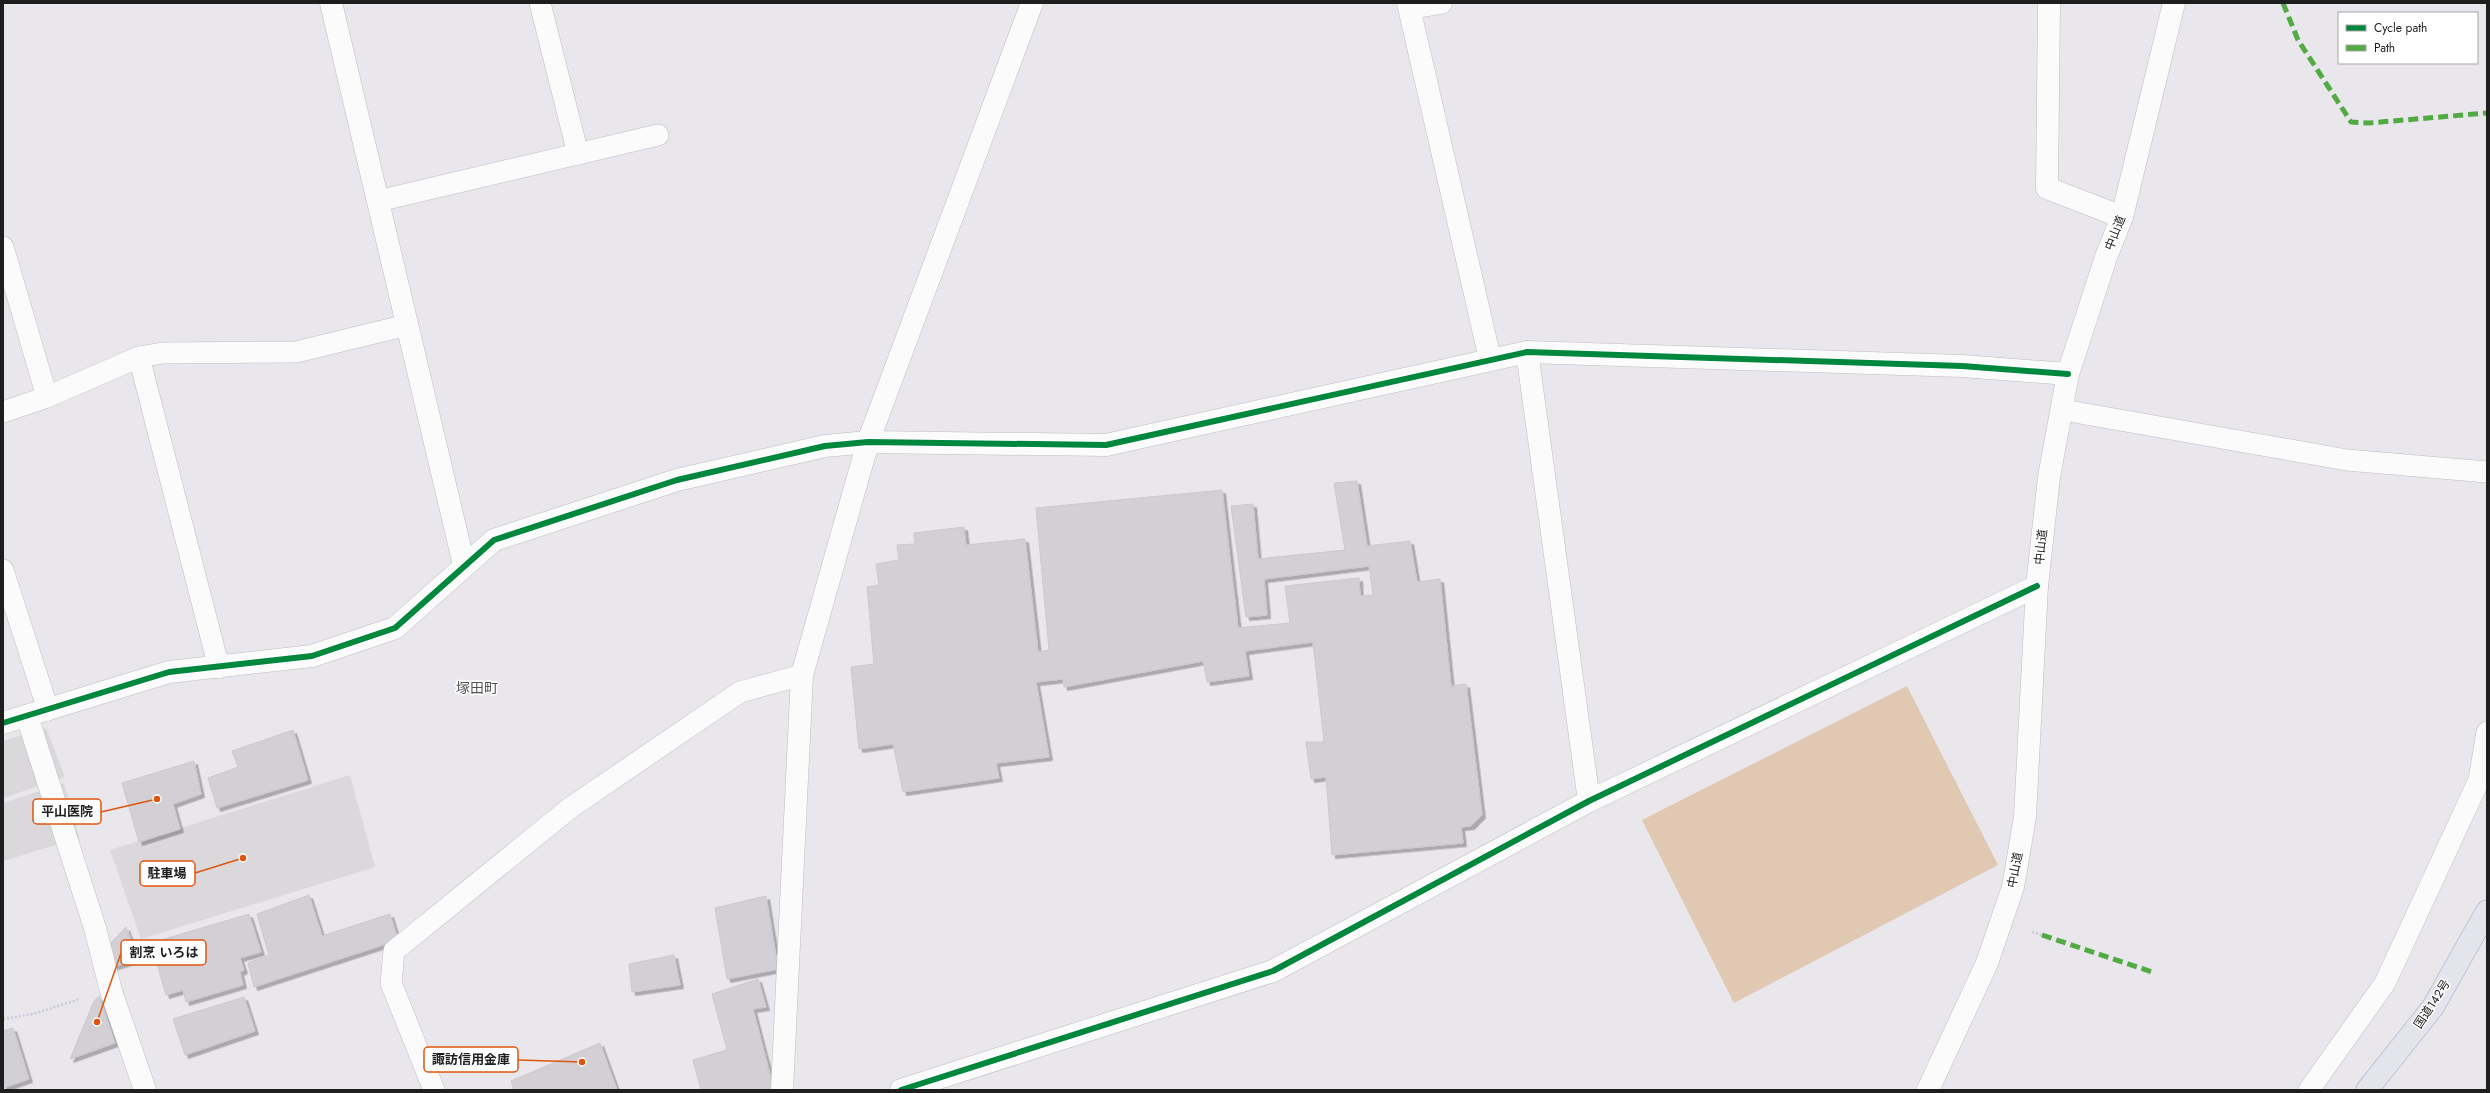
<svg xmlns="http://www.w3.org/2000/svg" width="2490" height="1093" font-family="Jost,'Noto Sans JP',sans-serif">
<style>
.pitch{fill:#e1c8b3}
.parking{fill:#dad8db}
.building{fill:#d2d0d4;stroke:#cbc8cf;filter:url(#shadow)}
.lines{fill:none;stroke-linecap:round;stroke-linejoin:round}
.service-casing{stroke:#bebdbf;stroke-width:22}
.minor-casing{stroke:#bebdbf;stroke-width:23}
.tertiary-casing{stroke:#bebdbf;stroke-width:23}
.trunk-casing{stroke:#9eacc1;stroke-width:23}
.path{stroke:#cbcad9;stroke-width:2.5;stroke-dasharray:2 2;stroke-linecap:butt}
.service{stroke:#fcfbfc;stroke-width:21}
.minor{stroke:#fcfbfc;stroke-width:22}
.tertiary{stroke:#fcfbfc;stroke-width:22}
.trunk{stroke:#e4e4ec;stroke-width:22}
.quiet{stroke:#52aa43;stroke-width:5;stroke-dasharray:10 5;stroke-linecap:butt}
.cycleway-casing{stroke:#fff;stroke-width:8}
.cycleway{stroke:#00873e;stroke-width:6}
.labels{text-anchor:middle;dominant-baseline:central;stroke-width:3;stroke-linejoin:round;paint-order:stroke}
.street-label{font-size:12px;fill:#1e1e1e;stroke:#fff}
.quarter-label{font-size:14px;fill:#515151;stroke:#fff}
.leader{fill:none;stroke:#de560d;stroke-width:1.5}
.callout-dot{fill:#de560d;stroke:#fff;stroke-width:1.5}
.callout{fill:#fff;stroke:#de560d;stroke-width:1.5}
.callout-label{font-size:13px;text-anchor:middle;font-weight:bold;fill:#1e1e1e}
</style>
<defs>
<filter id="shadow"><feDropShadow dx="3.5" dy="3.5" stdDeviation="0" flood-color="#0004"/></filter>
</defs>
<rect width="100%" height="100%" fill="#e9e6ec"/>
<polygon class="pitch" points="1907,686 1998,865 1734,1003 1642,820"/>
<g class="parking">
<polygon points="46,728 65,777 3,798 3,741"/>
<polygon points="350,775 375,867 141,939 110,850"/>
<polygon points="64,783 79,838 3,861 3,803"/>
</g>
<g class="building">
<polygon points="1357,481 1367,546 1410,541 1417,582 1440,579 1451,686 1466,684 1482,815 1471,826 1461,827 1463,843 1332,855 1326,777 1311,779 1306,742 1324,742 1313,642 1245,651 1249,676 1207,682 1203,661 1064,687 1063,679 1036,682 1049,757 996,763 999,778 903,792 893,744 859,749 851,667 874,664 867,587 879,585 876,564 899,560 897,545 915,544 914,533 964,527 966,545 1025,539 1038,652 1049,650 1036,508 1222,490 1238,628 1290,623 1285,586 1359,578 1360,596 1373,595 1369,566 1264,579 1267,615 1246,617 1231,506 1253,504 1258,559 1345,550 1334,483"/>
<polygon points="293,730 308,780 217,808 208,778 238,767 232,751"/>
<polygon points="194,761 201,794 173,804 180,829 139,842 122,783"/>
<polygon points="309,895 322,936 390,914 398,940 254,987 248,963 269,955 257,914"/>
<polygon points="766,896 778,969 727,979 715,908"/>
<polygon points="249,914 261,952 240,958 244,970 240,972 243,985 186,1002 183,990 166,995 151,943"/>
<polygon points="126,927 138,959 112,967 108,946"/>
<polygon points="674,955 680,985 632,992 629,964"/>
<polygon points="758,979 766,1007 753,1009 774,1090 701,1090 693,1060 727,1050 712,994"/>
<polygon points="99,996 115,1043 70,1059 94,1001"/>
<polygon points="244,997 255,1031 185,1055 173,1019"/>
<polygon points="13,1028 29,1079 3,1088 3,1031"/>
<polygon points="600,1043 617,1090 514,1090 511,1081"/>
</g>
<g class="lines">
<g class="service-casing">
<g id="service">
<polyline points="540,3 578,154"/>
<polyline points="378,201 658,135"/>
<polyline points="3,247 47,397 3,412"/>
<polyline points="139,357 219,668"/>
<polyline points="47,397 139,357 163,353 296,352 407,325"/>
<polyline points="2063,410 2347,460 2487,472"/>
<polyline points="3,570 48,710"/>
<polyline points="434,1090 391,983 394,951 570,808 740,692 802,675"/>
<polyline points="2309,1090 2385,983 2479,780 2487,732"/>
</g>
</g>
<g class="minor-casing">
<g id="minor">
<polyline points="331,3 464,565"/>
<polyline points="1408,3 1490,359"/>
<polyline points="2049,3 2047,188 2122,217"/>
<polyline points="1410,8 1441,3"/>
<polyline points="1527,352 1589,801"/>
<polyline points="27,716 95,928 111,991 145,1090"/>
<polyline points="3,723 169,672 312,656 395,628 494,540 677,480 825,446 868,442 1106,445 1527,352 1962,366 2068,374"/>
<polyline points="782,1090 802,675 868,442 1032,3"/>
<polyline points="1928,1090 1987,963 2013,887 2025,817 2037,586 2049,477 2068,374 2106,257 2122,217 2174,3"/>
</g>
</g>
<g class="tertiary-casing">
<polyline id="tertiary" points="901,1090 1273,971 1589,801 2037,586"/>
</g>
<g class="trunk-casing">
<polyline id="trunk" points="2367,1090 2433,1007 2487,911"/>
</g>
<g class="path">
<polyline points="2032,932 2042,935"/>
<polyline points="3,1019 33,1014 80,999"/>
</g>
<use href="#service" class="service"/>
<use href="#minor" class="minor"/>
<use href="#tertiary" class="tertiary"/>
<use href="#trunk" class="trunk"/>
<g class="quiet">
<polyline points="2283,3 2298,40 2351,122 2369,123 2487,113"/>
<polyline points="2042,935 2152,972"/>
</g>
<g class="cycleway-casing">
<g id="cycleway">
<polyline points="3,723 169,672 312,656 395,628 494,540 677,480 825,446 868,442 1106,445 1527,352 1962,366 2068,374"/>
<polyline points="901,1090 1273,971 1589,801 2037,586"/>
</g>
</g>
<use href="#cycleway" class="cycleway"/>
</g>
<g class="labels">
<g class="street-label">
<text transform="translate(2115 233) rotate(-69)">中山道</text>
<text transform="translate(2041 547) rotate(-84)">中山道</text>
<text transform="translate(2015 870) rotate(-79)">中山道</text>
<text transform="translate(2432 1004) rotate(-57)">国道142号</text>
</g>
<g class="quarter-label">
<text x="477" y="688">塚田町</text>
</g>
</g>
<path class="leader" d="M157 799L101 812M243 858L195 873M97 1022L121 953M582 1062L518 1060"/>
<g class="callout-dot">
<circle cx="157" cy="799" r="4"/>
<circle cx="243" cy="858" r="4"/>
<circle cx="97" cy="1022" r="4"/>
<circle cx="582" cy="1062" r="4"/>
</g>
<g class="callout">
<rect x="33" y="799" width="68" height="25" rx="4"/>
<rect x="140" y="861" width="55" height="25" rx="4"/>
<rect x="121" y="940" width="85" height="25" rx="4"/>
<rect x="424" y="1047" width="94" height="25" rx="4"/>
</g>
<g class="callout-label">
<text x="67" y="816">平山医院</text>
<text x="167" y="878">駐車場</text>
<text x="164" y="957">割烹 いろは</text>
<text x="471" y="1064">諏訪信用金庫</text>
</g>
<rect width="2490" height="1093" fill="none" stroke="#1e1e1e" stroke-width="8"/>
<rect x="2338" y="12" width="140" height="52" fill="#ffffff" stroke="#a5a5a5"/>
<rect x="2346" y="25" width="20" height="6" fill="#00873e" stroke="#a5a5a5"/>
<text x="2374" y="32" font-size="12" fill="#1e1e1e">Cycle path</text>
<rect x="2346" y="45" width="20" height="6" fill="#52aa43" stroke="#a5a5a5"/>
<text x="2374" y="52" font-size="12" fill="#1e1e1e">Path</text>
</svg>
